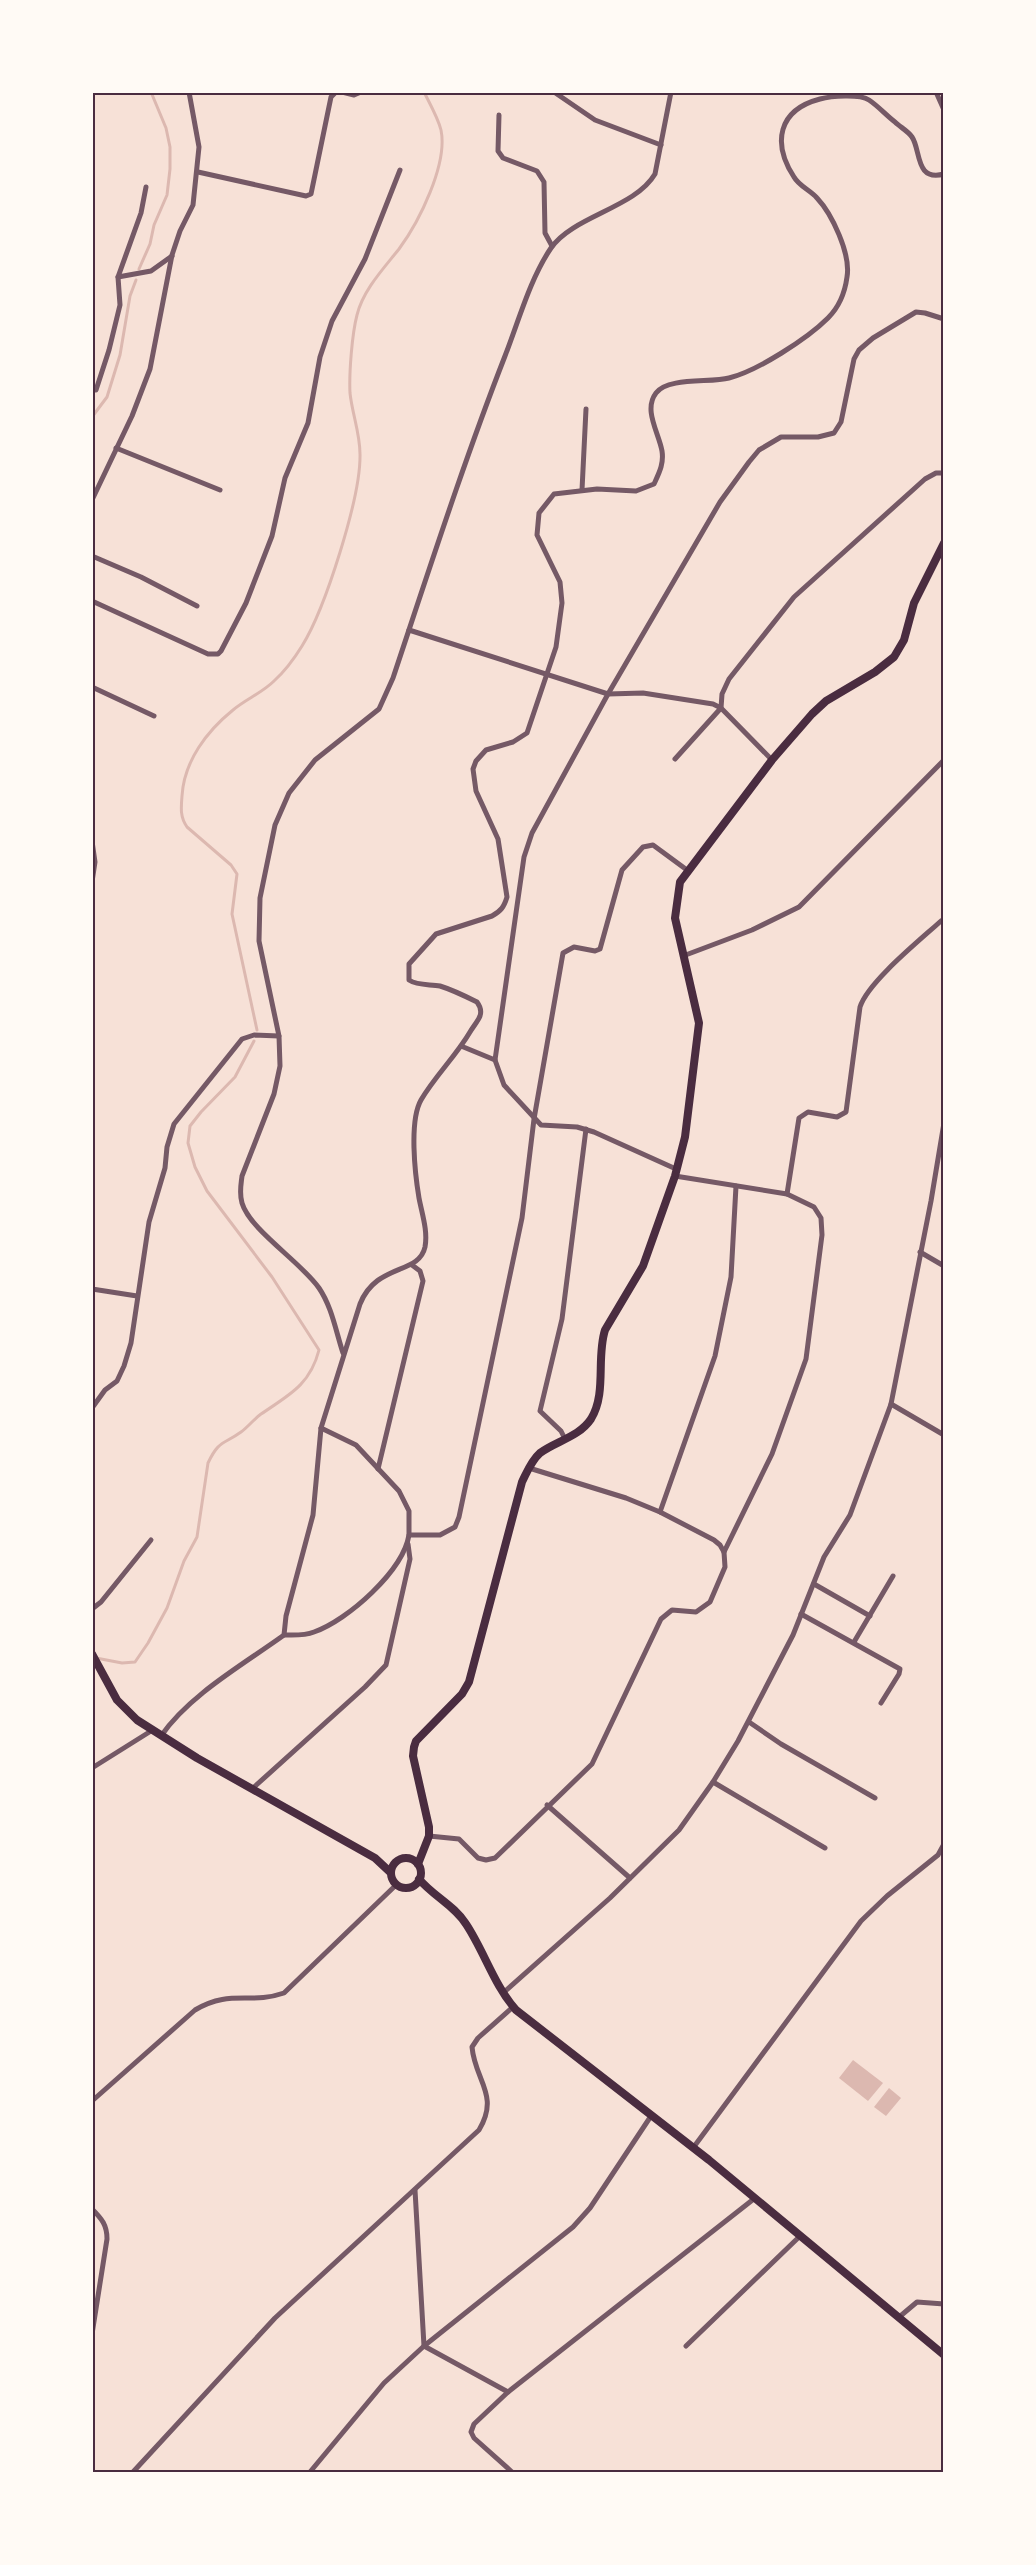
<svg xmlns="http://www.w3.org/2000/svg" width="1036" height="2565" font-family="'Public Sans',sans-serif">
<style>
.water{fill:#dcb8b0}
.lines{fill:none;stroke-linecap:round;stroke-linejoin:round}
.stream{stroke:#dcb8b0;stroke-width:3}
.minor{stroke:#755966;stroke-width:5}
.secondary{stroke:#4a2c40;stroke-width:8}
.neatline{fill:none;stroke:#4a2c40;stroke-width:2}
</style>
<rect width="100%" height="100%" fill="#f7e1d7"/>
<g class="water">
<polygon points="853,2060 883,2083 868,2101 839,2078"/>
<polygon points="889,2088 901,2098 886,2116 874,2107"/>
</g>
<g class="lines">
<g class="stream">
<polyline points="139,269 150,244 154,225 167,195 170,169 170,147 166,128 151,92"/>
<polyline points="92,417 107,397 120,355 130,296 136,280"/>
<path d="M257 1030 232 914 237 874 231 865 187 827C180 817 181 808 182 796 184 761 207 731 233 710 246 699 262 693 274 681 285 671 294 659 302 646 325 609 361 497 360 454 360 433 352 413 350 393 349 373 352 334 357 315 363 290 384 268 399 249 419 222 448 164 441 130 438 118 430 104 424 92"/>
<path d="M96 1658 122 1663 135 1662 148 1643 167 1608 184 1561 197 1537 208 1463C219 1440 223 1445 241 1432 248 1427 254 1419 261 1414 289 1395 310 1385 319 1350L272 1277 207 1191 195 1167 188 1143 190 1126 201 1112 235 1077 254 1041"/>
</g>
<g class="minor">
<polyline points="342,92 354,95 361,92"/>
<polyline points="554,92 595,120 661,145"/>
<polyline points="936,92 944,110"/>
<polyline points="499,115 498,151 503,158 537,171 544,182 545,233 552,246"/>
<polyline points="198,172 306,196 311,194 331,97 336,92"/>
<polyline points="118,277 151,271 172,256"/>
<polyline points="96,390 109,350 120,305 118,277 141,213 146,187"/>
<polyline points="116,448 220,490"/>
<polyline points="582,490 586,409"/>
<polyline points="92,500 132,416 150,369 172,255 180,231 193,205 199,147 189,92"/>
<polyline points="92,556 141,577 197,606"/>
<polyline points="92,601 208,654 218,654 221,651 246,603 272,536 285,478 308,423 320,357 332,321 365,259 400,170"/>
<polyline points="409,630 608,694 643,693 713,704 721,708 772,760"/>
<polyline points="92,687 154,716"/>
<polyline points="675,759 721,708 722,694 729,679 794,597 925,479 936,473 944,473"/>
<polyline points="92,841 95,862 92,882"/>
<polyline points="683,956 752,930 799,907 944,760"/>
<polyline points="461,1046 495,1060"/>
<polyline points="676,1169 594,1132 577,1127 541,1125 504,1085 495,1060 524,857 532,833 608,694 720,502 749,462 759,450 781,437 818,437 834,433 841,422 854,359 859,350 873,338 916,312 925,313 944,319"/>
<polyline points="675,1176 787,1194 814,1207 821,1218 822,1235 806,1359 772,1454 724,1552"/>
<path d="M787 1194 799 1118 808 1112 837 1117 846 1112 860 1007C868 982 920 940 941 921"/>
<polyline points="920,1252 944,1266"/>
<polyline points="92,1289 137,1296"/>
<path d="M343 1353C336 1332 332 1307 319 1288 301 1262 250 1230 242 1203 239 1193 241 1185 242 1176L274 1094 280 1066 279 1036 259 941 260 898 275 825 289 793 315 760 379 709 393 678C429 570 464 461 505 356 519 320 530 279 551 248 573 216 635 208 655 174L671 92"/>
<polyline points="891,1404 944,1435"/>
<polyline points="92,1408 105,1390 117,1381 124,1366 131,1343 149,1222 165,1168 167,1147 174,1124 242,1039 254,1035 279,1036"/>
<polyline points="321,1428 356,1445 399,1491 409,1511 409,1535"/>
<polyline points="565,1439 561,1431 540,1411 562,1319 586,1129"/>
<polyline points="378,1469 423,1281 420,1271 412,1265"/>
<polyline points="660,1512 715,1356 731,1277 736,1186"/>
<polyline points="814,1584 870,1616"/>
<polyline points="92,1609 101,1602 151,1540"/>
<polyline points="801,1614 900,1669 899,1674 881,1703"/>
<path d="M284 1635C294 1635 304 1636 314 1632 348 1620 403 1571 409 1535H440L455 1527 459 1517 522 1218 534 1119 563 953 574 947 595 951 600 949 622 870 643 847 653 845 687 870"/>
<polyline points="854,1642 893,1576"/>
<polyline points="749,1722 781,1744 875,1798"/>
<path d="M161 1736C189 1695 244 1664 284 1635L286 1616 313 1515 321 1428 360 1304C376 1263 419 1275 425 1247 428 1231 422 1214 419 1198 415 1174 409 1121 421 1100 435 1076 456 1056 470 1032 473 1027 478 1021 480 1016 482 1010 480 1006 477 1002 465 996 453 990 440 986 430 984 418 986 409 980V964L436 934 492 916C501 911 504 907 507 897L498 839 476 791 473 769 476 761 486 750 513 742 527 733 556 647 562 603 560 582 537 535 539 513 554 494 597 489 636 491 654 484C659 473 664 464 662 451 659 433 643 410 656 393 668 377 710 383 729 378 757 371 807 339 828 318 839 307 845 292 847 277 851 254 832 214 817 198 810 190 799 186 794 177 772 143 778 110 820 99 831 96 860 94 869 100 878 106 886 115 895 122 900 127 908 131 912 137 921 150 915 182 944 174"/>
<polyline points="92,1768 151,1731"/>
<polyline points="713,1782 825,1848"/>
<polyline points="253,1788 365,1687 386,1665 410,1559 408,1544"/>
<polyline points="547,1805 630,1878"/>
<polyline points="429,1836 459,1839 478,1858 486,1860 495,1858 592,1764 661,1619 672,1610 696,1612 710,1602 725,1567 724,1552 720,1545 714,1540 660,1512 626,1498 529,1468"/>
<polyline points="503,1993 610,1898 679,1830 713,1782 738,1741 793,1635 824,1557 850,1515 891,1404 931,1201 944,1123"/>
<path d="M92 2101 195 2010C231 1989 249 2005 284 1993L396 1885"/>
<polyline points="693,2148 861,1921 887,1896 938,1855 944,1844"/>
<polyline points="415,2190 424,2346 508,2392"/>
<path d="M92 2209C102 2219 107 2225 107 2239L92 2334"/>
<polyline points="898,2318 917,2302 944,2304"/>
<polyline points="686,2346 799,2237"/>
<path d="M133 2472 275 2318 479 2130C500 2095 475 2081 472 2047L478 2038 513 2007"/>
<polyline points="310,2472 384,2383 424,2346 573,2227 590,2208 651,2116"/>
<polyline points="512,2472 474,2438 471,2432 474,2424 508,2392 755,2198"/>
</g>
<g class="secondary">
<polyline points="92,1654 117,1700 137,1720 197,1758 375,1858 390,1872"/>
<circle cx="406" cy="1873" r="15"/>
<path d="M418 1864 429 1836V1827L413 1756 414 1747 416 1741 462 1694 469 1682 522 1482C527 1472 531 1461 540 1453 556 1441 579 1437 591 1419 607 1393 596 1358 605 1330L643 1266 675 1176 685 1137 699 1023 675 918 680 882 772 760 812 714 826 701 875 672 894 657 904 640 914 603 944 543"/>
<path d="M419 1879C433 1896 454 1905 466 1924 484 1951 494 1985 516 2010L709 2160 944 2355"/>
</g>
</g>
<rect width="1036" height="2565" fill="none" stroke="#fffaf5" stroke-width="188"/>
<rect x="94" y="94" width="848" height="2377" class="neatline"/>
</svg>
